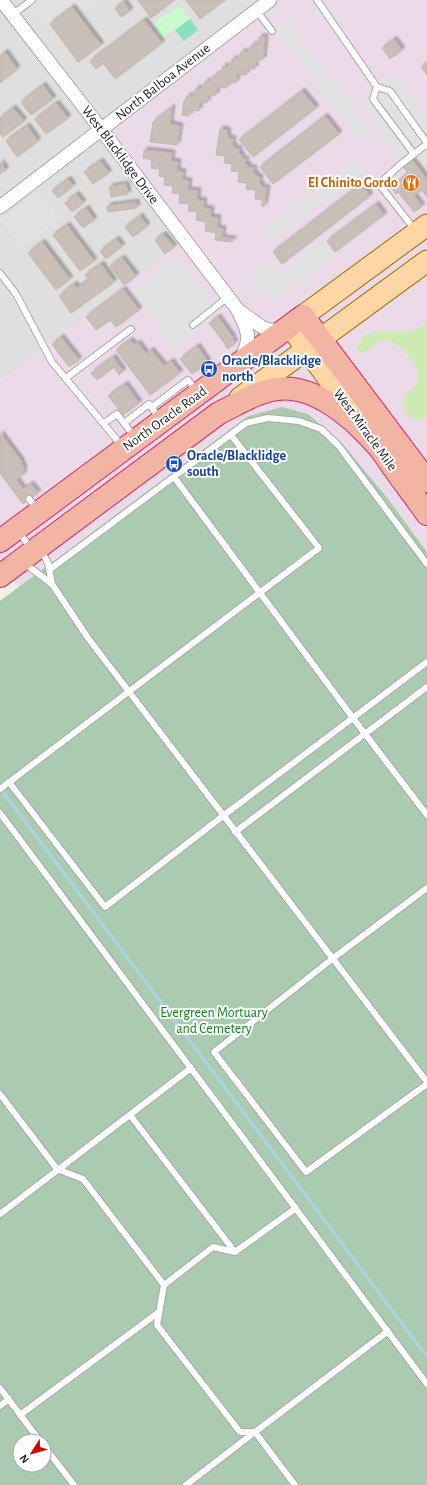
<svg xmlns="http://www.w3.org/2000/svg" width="427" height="1485" font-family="'Alegreya Sans',sans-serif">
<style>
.residential{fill:#e0dfdf}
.industrial{fill:#ebdbe8}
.grass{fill:#cdebb0}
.cemetery{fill:#aacbaf;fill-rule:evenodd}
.park{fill:#c8facc}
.pitch{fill:#88e0be}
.parking{fill:#e2e2e2}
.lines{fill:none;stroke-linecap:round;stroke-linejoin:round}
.stream{stroke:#aad3df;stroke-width:3.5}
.building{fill:#c7bfb8;stroke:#c4b6ab;filter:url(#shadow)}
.service-casing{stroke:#a9a9a9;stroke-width:8}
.minor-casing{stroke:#a9a9a9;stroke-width:15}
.primary-casing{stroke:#a06b00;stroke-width:23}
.trunk-casing{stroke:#dc2a67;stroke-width:24}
.service{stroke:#fff;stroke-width:6}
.minor{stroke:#fff;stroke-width:13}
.primary{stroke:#fcd6a4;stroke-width:21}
.trunk{stroke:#f2b4a3;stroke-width:22}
.labels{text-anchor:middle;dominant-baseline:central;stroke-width:4;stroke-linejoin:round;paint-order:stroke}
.street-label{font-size:14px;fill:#222;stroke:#fff}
.food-label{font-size:14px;font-weight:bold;fill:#c56008;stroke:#fff;text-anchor:end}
.transit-label{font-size:14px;font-weight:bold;fill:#164399;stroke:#fff;text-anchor:start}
.park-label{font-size:14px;fill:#0c8416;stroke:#fff}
</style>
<defs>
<filter id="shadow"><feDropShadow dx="3" dy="-3" stdDeviation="1" flood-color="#0004"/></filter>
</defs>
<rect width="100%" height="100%" fill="#f2efe9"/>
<polygon class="residential" points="0,0 270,0 186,241 0,381"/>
<polygon class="industrial" points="270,0 427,0 427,552 389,500 342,443 248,416 18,587 0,562 0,381 185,241 101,129"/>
<path class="grass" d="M427 320V419C416 420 409 420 404 409 403 406 403 403 404 400 406 393 415 389 417 383 419 377 418 370 415 365 411 355 392 338 382 340 372 342 367 360 357 349 367 314 410 347 427 320Z"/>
<path class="cemetery" d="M282 407 308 414 342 443 389 500 427 552V1485H0V601L248 416ZM20 1441H44V1465H20Z"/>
<polygon class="park" points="179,5 190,19 163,38 153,24"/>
<polygon class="pitch" points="190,19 198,30 184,41 175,30"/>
<g class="parking">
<polygon points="25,0 100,0 84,12 75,1 44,25"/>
<polygon points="288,21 373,132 361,141 276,31"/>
<polygon points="392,73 427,119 427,175 410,152 401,158 357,100"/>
<polygon points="355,160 364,172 272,243 263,231"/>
<polygon points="39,190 61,219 22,249 0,220"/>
<polygon points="322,239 335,256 272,304 261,289 254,293 249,286 257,280 251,273 271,258 280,271"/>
<polygon points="177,257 220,312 175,349 131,291"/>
</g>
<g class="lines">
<polyline class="stream" points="0,788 427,1357"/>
</g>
<g class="building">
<polygon points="138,0 174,0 151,18"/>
<polygon points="186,0 225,0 200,19"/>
<polygon points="124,2 130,11 121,17 115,8"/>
<polygon points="72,7 101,45 78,62 50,24"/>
<polygon points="144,20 162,43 115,79 103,63 96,69 90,61"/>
<polygon points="259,37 265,37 263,60 258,59 257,62 255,62 255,69 247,68 246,75 237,74 236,83 227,82 227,88 217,87 216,95 208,95 207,103 200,102 199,111 190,110 189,116 182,115 184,100 186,100 187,96 193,96 193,93 195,93 196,88 202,89 202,86 204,86 205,81 210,82 210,79 214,79 214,75 219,75 220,71 222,71 223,66 228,67 229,64 232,64 232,59 238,59 238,56 241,56 241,52 247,52 248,49 251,50 251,45 256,46 256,42 259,43"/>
<polygon points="394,39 402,50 390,59 382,48"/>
<polygon points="5,52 17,69 0,83 0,56"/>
<polygon points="427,62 427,75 421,67"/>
<polygon points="43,85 53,99 31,115 21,102"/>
<polygon points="302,91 316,108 253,157 239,140"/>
<polygon points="56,103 68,118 46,134 35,119"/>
<polygon points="172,107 170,124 180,126 177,145 150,142 153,122"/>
<polygon points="13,108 24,121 3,137 0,134 0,118"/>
<polygon points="325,116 339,134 273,184 260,167"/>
<polygon points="27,126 38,141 17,157 6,141"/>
<polygon points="220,129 227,130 228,138 233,139 232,146 235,146 234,149 239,149 239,154 242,155 241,159 246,159 245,164 248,165 248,168 254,168 253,173 256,174 255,176 260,177 259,184 261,184 261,187 267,188 264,207 262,206 262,200 255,199 256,190 246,189 247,183 238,182 239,172 231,171 232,164 224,163 225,156 216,155"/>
<polygon points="144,150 172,153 171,161 178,162 177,171 183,172 182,180 189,181 188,190 198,191 197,200 204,201 203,208 211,209 210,217 218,218 217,228 223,229 222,238 233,239 232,242 215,240 216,233 205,231 206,222 196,220 197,212 188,211 189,204 179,203 180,194 172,193 173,186 164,185 165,177 159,176 160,169 151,168 152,160 143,158"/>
<polygon points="412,160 427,179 427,197 422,190 414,196 422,206 414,212 398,192 396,194 391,187 408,173 403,167"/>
<polygon points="100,161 109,173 93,184 84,172"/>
<polygon points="0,162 6,170 0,174"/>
<polygon points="68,179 73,186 58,198 52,191"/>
<polygon points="126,184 128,194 111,197 109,187"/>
<polygon points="361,184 370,196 282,264 273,252"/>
<polygon points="76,194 83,203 72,212 65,203"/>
<polygon points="136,202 137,208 108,212 107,206"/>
<polygon points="376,204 384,215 335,252 327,241"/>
<polygon points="86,208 94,220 83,228 74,217"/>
<polygon points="140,216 147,226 133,237 125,227"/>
<polygon points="67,225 94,261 80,271 53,235"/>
<polygon points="163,234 174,247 165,254 155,240"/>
<polygon points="116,239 122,246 106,259 100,251"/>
<polygon points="42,242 70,279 56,290 28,253"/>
<polygon points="122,258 136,276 124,285 110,266"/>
<polygon points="101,264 114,282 71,313 59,296 74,284 77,288 89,280 85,275"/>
<polygon points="123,289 139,310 116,327 110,320 96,330 86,317"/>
<polygon points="218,317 233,338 225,344 209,323"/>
<polygon points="61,337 79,360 69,367 52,344"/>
<polygon points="233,339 235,343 228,349 225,345"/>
<polygon points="130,340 134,345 138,343 146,354 151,350 164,366 171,361 180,373 150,395 116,350"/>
<polygon points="197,346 208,362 192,374 180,359"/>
<polygon points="113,357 123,371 119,375 114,367 97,380 91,373"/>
<polygon points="125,384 139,403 123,415 108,396"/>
<polygon points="0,433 22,462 21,463 24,468 23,475 16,479 23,489 31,484 38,493 23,504 0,473"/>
</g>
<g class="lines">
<g class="service-casing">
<g id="service">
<polyline points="317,0 377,87 390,91 427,143"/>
<polyline points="256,10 272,31"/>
<polyline points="12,15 32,0"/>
<polyline points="377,87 373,99 414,154"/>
<polyline points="415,230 379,184 401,164 427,144"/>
<polyline points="0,273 16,294 52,362 122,446"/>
<polyline points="193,325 228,297"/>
<polyline points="66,378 131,329"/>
<polyline points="152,407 188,380 196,390"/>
<polyline points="104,423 117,414 134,436"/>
<polyline points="124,423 149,404 160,419"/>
<polyline points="174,477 353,718 427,815"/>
<polyline points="29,499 37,509"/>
<polyline points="19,532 31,549"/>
<polyline points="24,563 52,584 48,563 41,550"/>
<polyline points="49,570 246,423 268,418 299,421 321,429 338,445 427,564"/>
<polyline points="52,584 88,638 427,1082"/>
<polyline points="9,782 105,907 223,816 427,662"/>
<polyline points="0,789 319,548 231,435"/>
<polyline points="0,813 427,1384"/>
<polyline points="235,832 427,687"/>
<polyline points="427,888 332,959 214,1052 306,1172 427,1084"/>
<polyline points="0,1094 57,1169 83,1179 164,1285 157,1325 240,1432 255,1432 388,1331"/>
<polyline points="130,1115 235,1252"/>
<polyline points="0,1214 191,1068"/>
<polyline points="164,1285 213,1247 235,1252 296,1208"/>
<polyline points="0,1388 40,1441"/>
<polyline points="0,1406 9,1399"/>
<polyline points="20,1415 159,1312"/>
<polyline points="44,1446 74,1485"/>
<polyline points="186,1485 255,1432 295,1485"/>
</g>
</g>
<g class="minor-casing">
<g id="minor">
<path d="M1 0 101 129 238 310C247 331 253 336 241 358"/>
<polyline points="0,207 270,0"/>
<polyline points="238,310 259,325 267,330 284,330"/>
</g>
</g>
<g class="primary-casing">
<g id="primary">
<polyline points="303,316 427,225"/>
<polyline points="290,326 360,422"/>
<polyline points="240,398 427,261"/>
</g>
</g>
<g class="trunk-casing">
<g id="trunk">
<polyline points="0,541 303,316 427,481"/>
<path d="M0 576 219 413C238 404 256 392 277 389 314 384 352 417 375 443 382 450 387 459 393 467 404 483 416 498 427 514"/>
</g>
</g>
<use href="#service" class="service"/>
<use href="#minor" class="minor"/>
<use href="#primary" class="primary"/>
<use href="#trunk" class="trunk"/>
</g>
<defs>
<g id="restaurant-disc" transform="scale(0.9)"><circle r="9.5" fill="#e8710a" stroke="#fff"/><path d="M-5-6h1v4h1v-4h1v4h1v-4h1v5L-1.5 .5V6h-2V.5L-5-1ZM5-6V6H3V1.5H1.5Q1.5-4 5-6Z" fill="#fff"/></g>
<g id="bus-disc" transform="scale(0.9)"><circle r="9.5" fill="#1a4fb4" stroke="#fff"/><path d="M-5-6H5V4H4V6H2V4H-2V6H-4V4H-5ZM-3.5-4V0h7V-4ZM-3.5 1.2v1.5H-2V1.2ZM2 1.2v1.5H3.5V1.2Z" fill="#fff"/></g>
</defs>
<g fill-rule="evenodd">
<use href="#restaurant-disc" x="411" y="183"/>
<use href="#bus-disc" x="209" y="369"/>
<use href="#bus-disc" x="174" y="464"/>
</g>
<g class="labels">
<g class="street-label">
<text transform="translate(163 82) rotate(-38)">North Balboa Avenue</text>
<text transform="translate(120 155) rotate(53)">West Blacklidge Drive</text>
<text transform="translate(165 419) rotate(-36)">North Oracle Road</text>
<text transform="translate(365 430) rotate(54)">West Miracle Mile</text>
</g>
<g class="food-label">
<text x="398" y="183">El Chinito Gordo</text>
</g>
<g class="transit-label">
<text x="222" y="361">Oracle/Blacklidge<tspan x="222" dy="16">north</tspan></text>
<text x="187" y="456">Oracle/Blacklidge<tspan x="187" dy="16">south</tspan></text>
</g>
<g class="park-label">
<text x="214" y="1013">Evergreen Mortuary<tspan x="214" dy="16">and Cemetery</tspan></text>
</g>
</g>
<g transform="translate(32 1453) rotate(233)"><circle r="19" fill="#ffffff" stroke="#a7a7a7"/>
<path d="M0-3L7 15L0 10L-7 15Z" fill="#d40000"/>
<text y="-6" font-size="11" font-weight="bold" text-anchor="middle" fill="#222222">N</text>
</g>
</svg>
